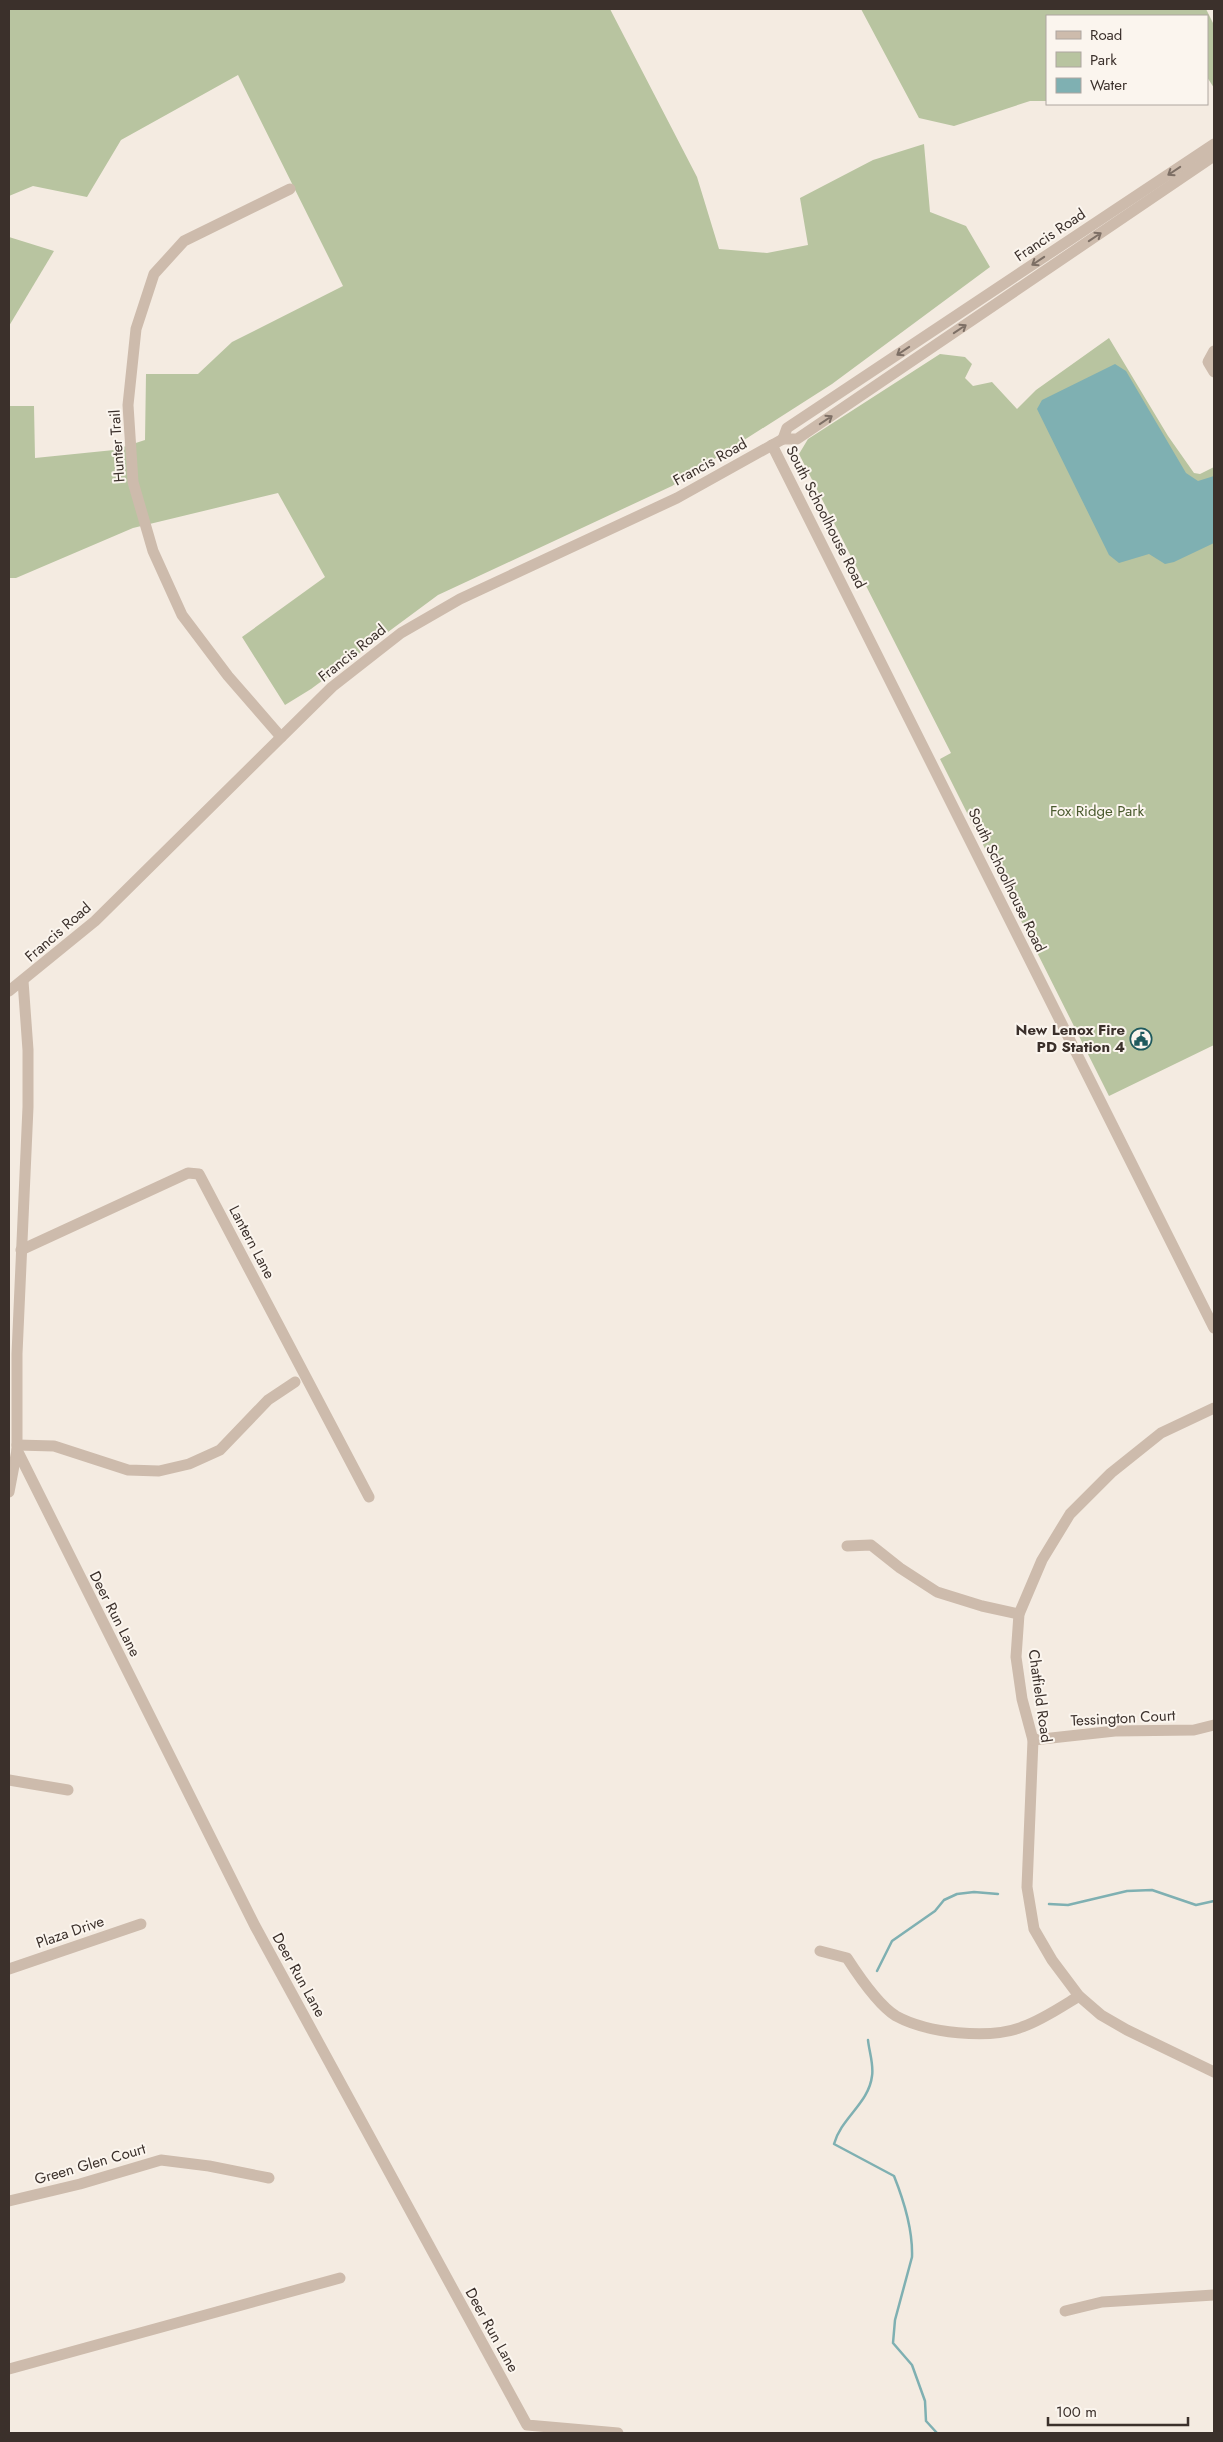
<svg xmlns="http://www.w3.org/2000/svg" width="1223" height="2442" font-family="Jost,sans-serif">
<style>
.green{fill:#b8c4a0}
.water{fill:#7fb0b2}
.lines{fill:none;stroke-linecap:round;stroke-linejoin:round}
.stream{stroke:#7fb0b2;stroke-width:2.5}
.minor{stroke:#cdbbac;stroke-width:11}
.oneway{stroke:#7d6f65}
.labels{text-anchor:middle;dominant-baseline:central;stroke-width:4;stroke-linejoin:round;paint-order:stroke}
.street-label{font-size:15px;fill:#3b302b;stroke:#fbf5ee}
.park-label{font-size:15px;fill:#4a5a2e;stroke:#fbf5ee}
.poi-label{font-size:15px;font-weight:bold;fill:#3b302b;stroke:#fbf5ee;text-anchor:end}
</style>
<rect width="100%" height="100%" fill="#f4ebe1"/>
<g class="green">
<polygon points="9,9 610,9 697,177 719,249 767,253 808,245 800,198 873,160 924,144 930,212 966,226 990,267 832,384 672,486 438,595 311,689 285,705 242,637 325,577 278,493 133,528 16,578 9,578 9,406 34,406 35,458 114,450 145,440 146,374 198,374 232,342 343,286 238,75 121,140 87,197 33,186 9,196"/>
<polygon points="861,9 1206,9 1214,25 1214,88 1207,77 1207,16 1047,16 1047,101 1030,101 954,126 919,118"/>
<polygon points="9,237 54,251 9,326"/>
<polygon points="1109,338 1168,436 1194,473 1200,474 1214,467 1214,1045 1109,1096 940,759 951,753 799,454 808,439 940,354 965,357 972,364 965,378 973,386 992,382 1017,409 1036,390"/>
</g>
<polygon class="water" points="1115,364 1126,371 1186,473 1198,481 1214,476 1214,543 1174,562 1165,564 1149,554 1119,563 1109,555 1037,409 1042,400"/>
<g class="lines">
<g class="stream">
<polyline points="1049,1904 1068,1905 1127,1891 1152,1890 1196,1905 1214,1901"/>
<polyline points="877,1971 892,1941 935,1911 944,1900 957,1894 974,1892 998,1894"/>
<path d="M868 2040C869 2051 874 2065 872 2076 869 2103 841 2118 834 2144L894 2176C904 2201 913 2229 912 2257L895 2320 893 2343 912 2365 925 2401 926 2421 937 2433"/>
</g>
<g class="minor">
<polyline points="1214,351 1208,362 1214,372"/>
<polyline points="783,439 787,428 1214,144"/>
<polyline points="772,445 1214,1328"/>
<polyline points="281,737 228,676 182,615 153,551 133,482 128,405 136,329 154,274 184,241 290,189"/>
<polyline points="9,991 95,921 332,687 401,633 460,599 677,498 783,439 797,439 1214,156"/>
<polyline points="21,1250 188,1173 199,1174 369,1497"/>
<polyline points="1214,1408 1161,1433 1111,1473 1070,1514 1042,1560 1019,1614 1016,1657 1022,1699 1033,1740 1027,1887 1034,1929 1052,1960 1079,1996 1101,2015 1127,2030 1214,2072"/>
<polyline points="17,1445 54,1446 128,1470 159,1471 189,1464 220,1450 268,1400 295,1382"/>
<polyline points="17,1450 255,1926 527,2425 618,2433"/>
<polyline points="9,1492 17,1450 17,1354 28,1107 28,1050 23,981"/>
<polyline points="847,1546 871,1545 900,1568 937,1592 982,1606 1019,1614"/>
<polyline points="1033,1740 1115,1731 1194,1730 1214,1725"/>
<polyline points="9,1780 68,1790"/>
<path d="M820 1951 847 1958C858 1975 878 2005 896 2016 927 2033 989 2040 1022 2027 1042 2020 1061 2007 1079 1996"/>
<polyline points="9,1969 141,1924"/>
<polyline points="9,2201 80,2184 161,2160 209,2166 269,2178"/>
<polyline points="1065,2311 1102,2302 1214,2295"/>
<polyline points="9,2369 340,2278"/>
</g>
</g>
<defs><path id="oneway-shaft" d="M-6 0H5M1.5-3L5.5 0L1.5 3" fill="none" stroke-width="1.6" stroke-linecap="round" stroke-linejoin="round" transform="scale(1.25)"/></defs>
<g class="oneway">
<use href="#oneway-shaft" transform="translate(1174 171) rotate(146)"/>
<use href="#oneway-shaft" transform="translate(1095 237) rotate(-34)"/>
<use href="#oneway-shaft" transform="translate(1038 261) rotate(146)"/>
<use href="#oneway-shaft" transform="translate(960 329) rotate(-34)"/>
<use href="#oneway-shaft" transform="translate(903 351) rotate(146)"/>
<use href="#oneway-shaft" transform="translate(826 420) rotate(-34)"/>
</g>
<defs>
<g id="civic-ring" transform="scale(1.125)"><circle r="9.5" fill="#fbf5ee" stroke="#1f5a5e" stroke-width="1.5"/><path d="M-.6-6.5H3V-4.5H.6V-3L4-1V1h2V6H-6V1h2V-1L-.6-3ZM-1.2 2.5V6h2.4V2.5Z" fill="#1f5a5e"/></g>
</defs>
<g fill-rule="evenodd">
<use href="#civic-ring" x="1141" y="1039"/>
</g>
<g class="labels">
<g class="street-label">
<text transform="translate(1050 235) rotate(-34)">Francis Road</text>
<text transform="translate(117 446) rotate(-94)">Hunter Trail</text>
<text transform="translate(710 462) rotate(-29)">Francis Road</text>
<text transform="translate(826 517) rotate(63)">South Schoolhouse Road</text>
<text transform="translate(352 653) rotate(-39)">Francis Road</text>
<text transform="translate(1007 880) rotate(64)">South Schoolhouse Road</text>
<text transform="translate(58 932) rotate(-41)">Francis Road</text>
<text transform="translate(252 1242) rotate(62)">Lantern Lane</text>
<text transform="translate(115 1614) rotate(63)">Deer Run Lane</text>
<text transform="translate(1040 1696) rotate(82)">Chatfield Road</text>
<text transform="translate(1123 1718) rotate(-3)">Tessington Court</text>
<text transform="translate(70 1932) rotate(-19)">Plaza Drive</text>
<text transform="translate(299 1975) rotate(61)">Deer Run Lane</text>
<text transform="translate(90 2164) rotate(-16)">Green Glen Court</text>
<text transform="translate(492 2330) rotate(61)">Deer Run Lane</text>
</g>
<g class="park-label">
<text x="1097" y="811">Fox Ridge Park</text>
</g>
<g class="poi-label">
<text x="1125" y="1030">New Lenox Fire<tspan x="1125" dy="17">PD Station 4</tspan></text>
</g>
</g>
<rect width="1223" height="2442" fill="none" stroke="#3b302b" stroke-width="20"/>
<rect x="1046" y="15" width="162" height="90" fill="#fbf5ee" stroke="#aea6a0"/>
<rect x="1056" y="31" width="25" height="8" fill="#cdbbac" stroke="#aea6a0"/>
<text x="1090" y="40" font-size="15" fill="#3b302b">Road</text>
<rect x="1056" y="52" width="25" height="15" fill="#b8c4a0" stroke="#aea6a0"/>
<text x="1090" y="65" font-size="15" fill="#3b302b">Park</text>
<rect x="1056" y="78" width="25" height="15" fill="#7fb0b2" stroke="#aea6a0"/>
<text x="1090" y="90" font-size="15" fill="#3b302b">Water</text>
<path d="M1048 2417v8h140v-8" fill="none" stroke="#3b302b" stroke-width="2.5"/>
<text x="1056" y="2417" font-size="15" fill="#3b302b" stroke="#fbf5ee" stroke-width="4" paint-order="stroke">100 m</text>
</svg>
